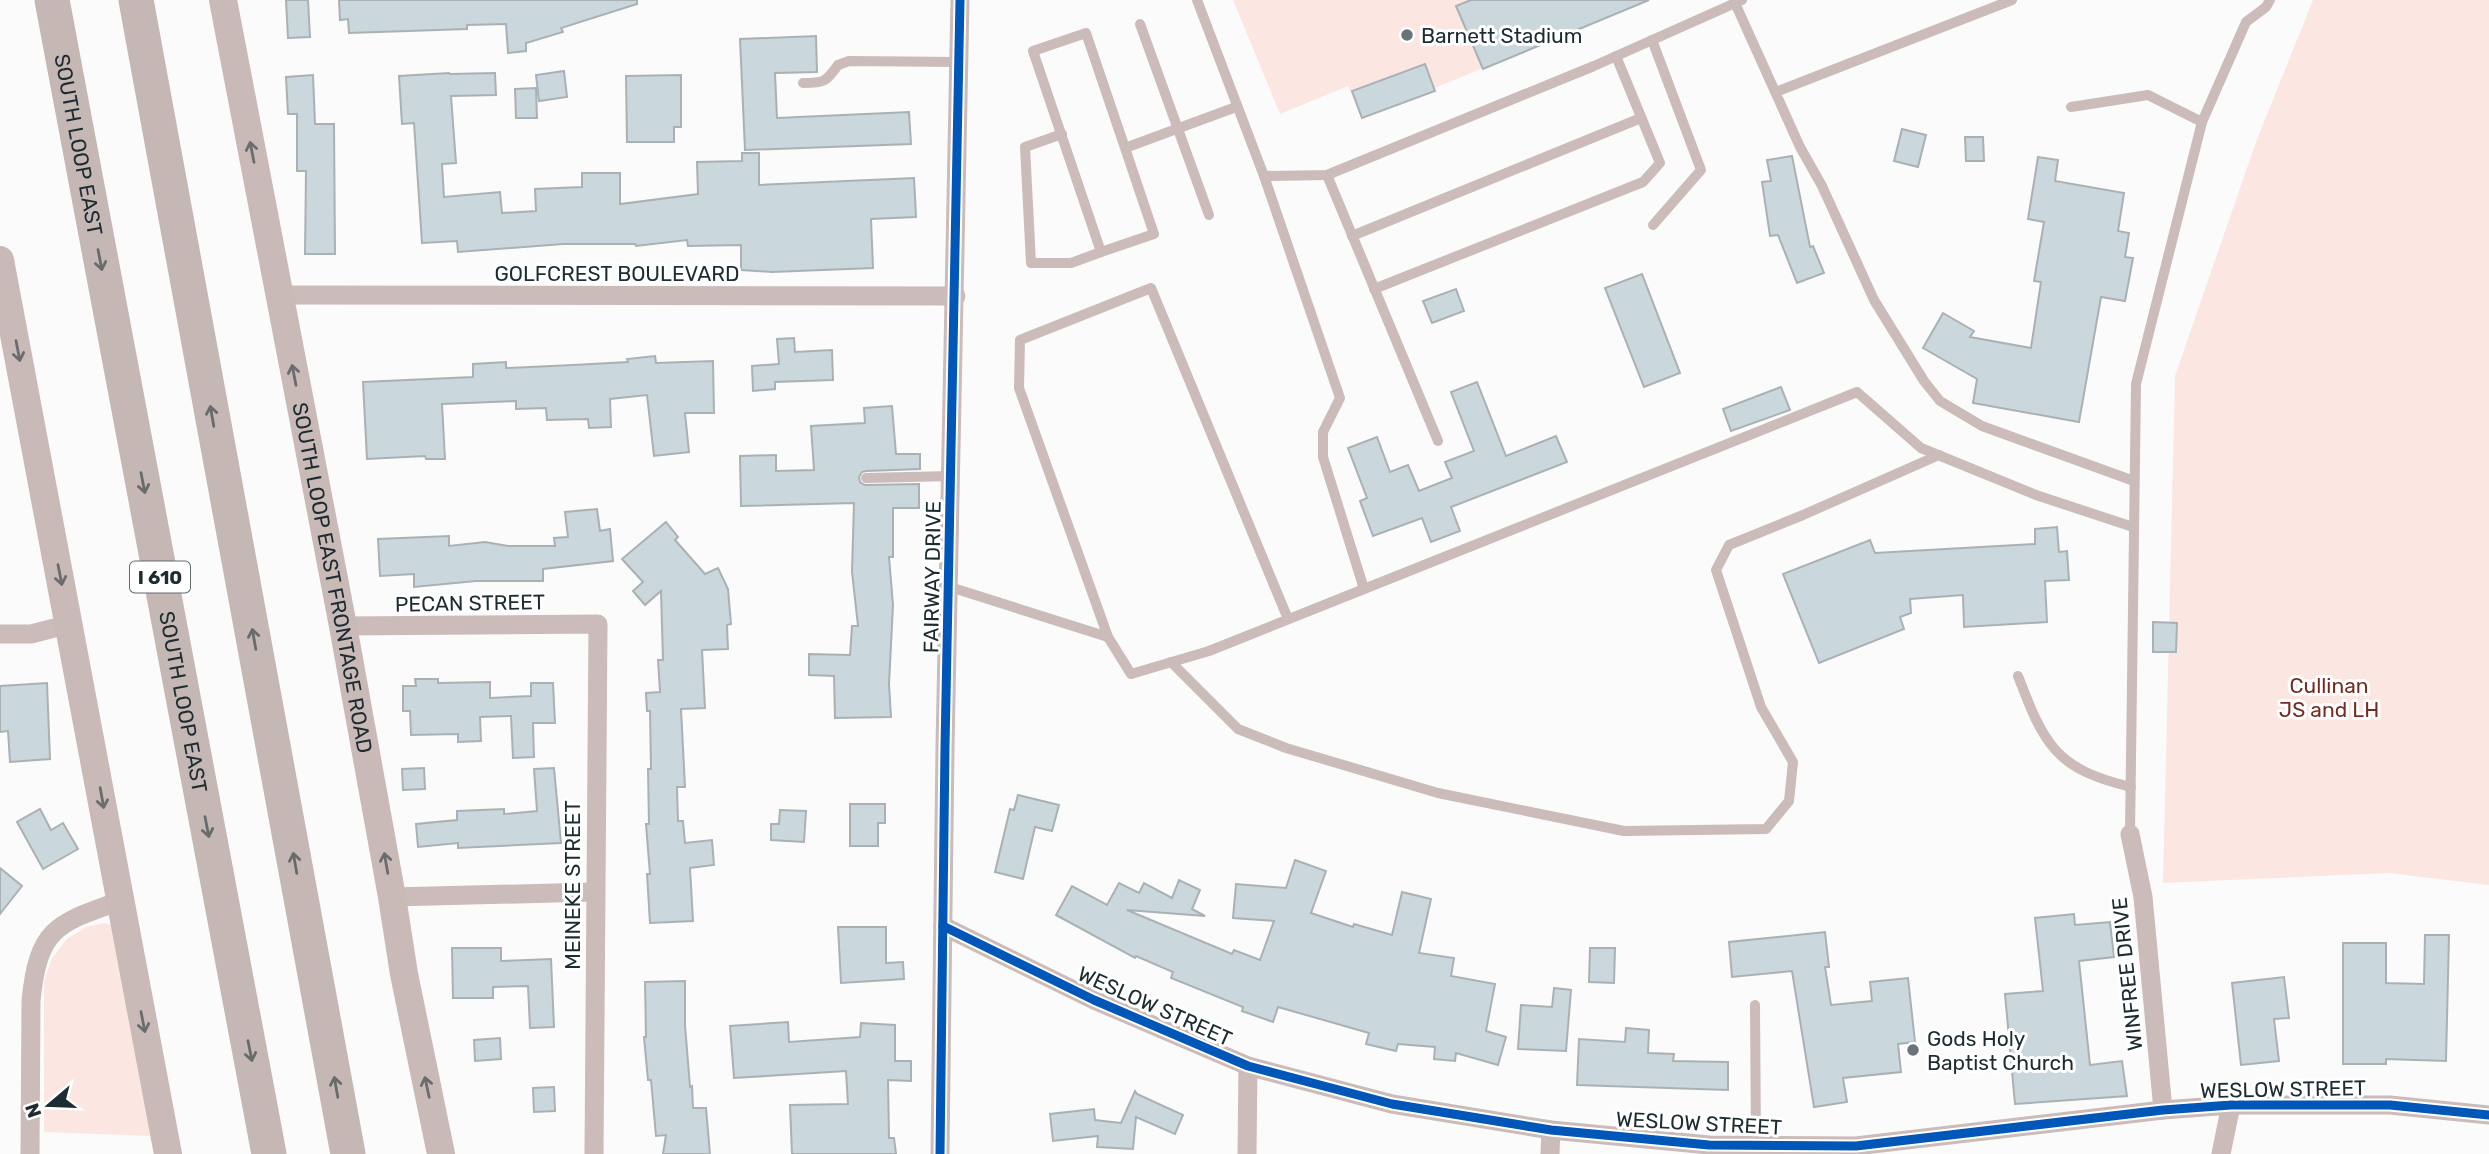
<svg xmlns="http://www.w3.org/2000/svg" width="2489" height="1154" font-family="Rubik,sans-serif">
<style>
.green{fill:#fce6e2}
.building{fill:#cad7dc;stroke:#aab1b4;stroke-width:2}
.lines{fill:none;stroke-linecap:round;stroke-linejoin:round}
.service{stroke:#cbbbb9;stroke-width:10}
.minor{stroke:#cbbbb9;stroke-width:19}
.secondary{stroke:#c9bab8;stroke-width:28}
.motorway{stroke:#c5b7b4;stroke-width:35}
.cycleway-casing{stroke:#fff;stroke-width:13}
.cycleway{stroke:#0057b8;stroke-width:9}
.oneway{stroke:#6a6c6e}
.oneway2{stroke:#686b6c}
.poi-dot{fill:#6a7478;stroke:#fff;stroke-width:2.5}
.labels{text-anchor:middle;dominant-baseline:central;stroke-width:6;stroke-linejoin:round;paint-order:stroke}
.shield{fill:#fff;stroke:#606b6f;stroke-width:2}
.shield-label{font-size:19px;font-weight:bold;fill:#1c2c31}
.poi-label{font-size:21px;fill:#1c2c31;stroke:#fff;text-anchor:start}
.street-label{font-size:21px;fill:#1c2c31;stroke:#fff}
.park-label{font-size:21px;fill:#762c23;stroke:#fff}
</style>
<rect width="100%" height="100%" fill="#fbfbfb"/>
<g class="green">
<polygon points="1233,0 1649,0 1362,118 1348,86 1280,114"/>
<polygon points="2313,0 2489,0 2489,885 2389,873 2163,883 2175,376 2256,142"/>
<polygon points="104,923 115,926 151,1136 44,1132 44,982 52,958 67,939 86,927"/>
</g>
<g class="building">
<polygon points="286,0 308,0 310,37 288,38"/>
<polygon points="339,0 637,0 637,4 561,28 563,32 526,43 526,51 508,53 506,24 467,25 467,29 349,33 348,19 340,20"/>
<polygon points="1471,0 1649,0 1483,69 1456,6"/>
<polygon points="816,36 817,72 775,73 777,118 909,112 911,144 745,150 740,39"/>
<polygon points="1425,64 1435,91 1362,118 1352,91"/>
<polygon points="564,71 567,97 539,101 536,75"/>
<polygon points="449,73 450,74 495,73 496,95 451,96 456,163 442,164 444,197 500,192 502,213 536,211 535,189 582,187 582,173 620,173 620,204 698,194 697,162 742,161 742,153 759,153 759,185 914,178 916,217 871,219 873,268 772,272 741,270 741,245 688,246 687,240 636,246 635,244 563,244 458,252 457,241 422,243 414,123 402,124 399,76"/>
<polygon points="313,75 315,124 334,124 335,254 305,254 306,171 297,171 297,114 288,114 286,77"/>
<polygon points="681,75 681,127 674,127 674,142 627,142 626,76"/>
<polygon points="536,88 537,118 516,118 515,89"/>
<polygon points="1902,129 1926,135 1918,167 1894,161"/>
<polygon points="1965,137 1983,137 1984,161 1966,161"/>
<polygon points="1792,156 1810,247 1813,246 1824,273 1797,283 1778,235 1770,236 1762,182 1771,181 1767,160"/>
<polygon points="2038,157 2058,160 2055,181 2124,193 2118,231 2129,233 2125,257 2133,258 2125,301 2101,297 2079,422 1973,403 1977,379 1923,348 1943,313 1974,331 1970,337 2031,348 2041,282 2034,281 2044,222 2028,219"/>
<polygon points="1642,274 1680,373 1644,387 1605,288"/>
<polygon points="1456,289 1464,311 1432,323 1423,301"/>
<polygon points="794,338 795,352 832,350 833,380 775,382 775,389 753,391 752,366 779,364 777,339"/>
<polygon points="655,356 656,363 713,361 714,413 685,413 689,452 654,456 647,395 610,399 611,427 589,428 588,419 547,420 546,408 516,409 516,401 442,404 445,459 426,459 425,456 367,459 363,382 473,377 473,364 506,362 506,368 573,365 628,362 627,359"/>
<polygon points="1477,382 1506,456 1556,436 1567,462 1451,507 1460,531 1431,542 1422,518 1373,536 1360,501 1367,498 1348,448 1377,437 1390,472 1408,465 1419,491 1452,478 1445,462 1474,451 1451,392"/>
<polygon points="1781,387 1790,410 1731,431 1723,409"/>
<polygon points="892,406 896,454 920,454 920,469 866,471 862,472 859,477 860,482 865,485 919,484 919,508 893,508 893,557 889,557 893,605 889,684 891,717 835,718 834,676 809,675 809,654 850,655 852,626 858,626 852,572 854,503 741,506 740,456 776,455 776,471 814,470 811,426 865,423 864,408"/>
<polygon points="597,509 600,531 610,529 613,561 543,569 543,581 476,581 414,587 414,574 380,576 378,539 449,536 449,546 485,542 508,546 555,546 554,538 568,537 565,512"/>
<polygon points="666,522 678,537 675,540 705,574 718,568 728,589 731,624 727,625 728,649 702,650 705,708 681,709 685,787 677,787 678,821 683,821 685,843 712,840 714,865 690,868 693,921 650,923 647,874 650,874 646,824 649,824 648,769 651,769 650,711 647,711 646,693 660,692 658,660 663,660 661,591 645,605 633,591 643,582 622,559"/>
<polygon points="2057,527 2059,552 2067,551 2069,580 2045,581 2047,622 1964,627 1963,595 1910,599 1911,613 1900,617 1904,629 1819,663 1783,574 1870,540 1875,553 2035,544 2035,529"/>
<polygon points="2153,622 2177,623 2176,652 2153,652"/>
<polygon points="415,679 438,679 438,683 490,682 490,698 531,696 531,683 553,683 555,723 533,723 534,757 513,758 511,716 480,717 481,741 458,742 458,734 411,735 410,711 403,711 403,686 416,686"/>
<polygon points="47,683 50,759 10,762 8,731 0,732 0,686"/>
<polygon points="424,768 425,789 403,790 402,769"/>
<polygon points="554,768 561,843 458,848 458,843 418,847 416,824 457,820 457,811 504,809 504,814 537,811 534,769"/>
<polygon points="1018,795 1059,805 1052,831 1035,827 1023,879 995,872 1010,809 1014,810"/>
<polygon points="850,804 885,804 885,823 878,823 878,846 850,846"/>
<polygon points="40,809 51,830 63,823 78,849 43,869 17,822"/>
<polygon points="780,810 806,811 804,842 771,840 771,824 779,824"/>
<polygon points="1295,860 1326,871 1311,913 1353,927 1354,924 1392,935 1402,892 1431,899 1419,953 1454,958 1451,976 1495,984 1486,1031 1506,1037 1498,1065 1456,1053 1455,1061 1434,1059 1435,1047 1398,1044 1396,1051 1366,1044 1369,1033 1278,1007 1273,1022 1242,1011 1243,1007 1171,978 1173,972 1136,956 1135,958 1056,915 1072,886 1107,905 1119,883 1139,893 1144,883 1172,898 1179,880 1200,890 1192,909 1205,916 1127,910 1232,954 1234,950 1260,960 1274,921 1233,918 1236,884 1286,888"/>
<polygon points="0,868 22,886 0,914"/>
<polygon points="2074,914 2075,925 2110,922 2114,957 2079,961 2090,1065 2122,1061 2127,1096 2015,1104 2005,994 2043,991 2035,918"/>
<polygon points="838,927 886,927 886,963 903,962 904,979 841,983"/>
<polygon points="1825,932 1829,967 1825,967 1831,1005 1872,1001 1870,982 1908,978 1915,1042 1898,1044 1901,1072 1843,1078 1847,1102 1814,1107 1792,971 1732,977 1729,942"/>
<polygon points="2425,935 2449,935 2446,1061 2386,1059 2386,1064 2343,1064 2343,943 2386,943 2386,983 2424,984"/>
<polygon points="452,948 501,948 501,961 551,959 554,1027 530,1028 528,986 493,987 493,998 453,998"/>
<polygon points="1590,948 1615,948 1614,983 1589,982"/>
<polygon points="2284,977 2289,1018 2274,1019 2279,1061 2241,1065 2232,983"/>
<polygon points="685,981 685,1025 690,1087 692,1086 693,1108 706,1108 710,1154 663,1154 666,1135 656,1136 651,1080 648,1080 644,1037 646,1037 645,982"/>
<polygon points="1554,988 1571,990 1566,1051 1518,1049 1521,1005 1552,1007"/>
<polygon points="788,1022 789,1042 860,1037 861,1023 895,1025 895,1061 911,1061 911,1081 888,1080 889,1138 894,1138 896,1154 792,1154 790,1105 848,1104 846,1071 734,1078 730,1026"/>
<polygon points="1626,1028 1649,1030 1648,1053 1674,1054 1673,1061 1728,1062 1728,1090 1577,1085 1579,1039 1625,1042"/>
<polygon points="500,1038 501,1059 475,1061 474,1040"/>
<polygon points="554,1087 555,1111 534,1112 533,1088"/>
<polygon points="1135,1091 1137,1094 1183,1115 1175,1134 1136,1117 1133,1149 1097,1147 1098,1136 1053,1141 1050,1114 1094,1109 1095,1120 1121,1123"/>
</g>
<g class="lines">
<g class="service">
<polyline points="1197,0 1264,176 1340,398 1323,432 1323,457 1364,589"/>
<polyline points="1735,3 1800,147 1822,186 1874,300 1924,381 1940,401 1982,426 2134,481"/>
<polyline points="1140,24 1209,215"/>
<polyline points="1652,40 1701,170 1653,225"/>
<path d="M803 83C824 83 826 82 838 65L849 61 959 62"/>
<polyline points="1776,92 2012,0"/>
<polyline points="2071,107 2148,95 2202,122"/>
<polyline points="1062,134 1025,147 1031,263 1071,263 1101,252"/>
<polyline points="1125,148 1154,234 1101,252 1033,51 1086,33 1125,148 1236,107"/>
<polyline points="1327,175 1438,441"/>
<polyline points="1264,176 1327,175 1594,66 1742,0"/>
<polyline points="1352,236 1641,118"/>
<polyline points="1374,289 1643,182 1660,163 1616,56"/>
<polyline points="866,478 952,476"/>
<polyline points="950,587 1108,637"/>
<polyline points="1288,619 1151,288 1020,340 1019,388 1108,637 1131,674 1209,651 1364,589 1857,392 1921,448 2036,495 2133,527"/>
<polyline points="1171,662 1238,729 1286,748 1438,793 1624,831 1766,829 1789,801 1793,762 1761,707 1716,570 1729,545 1803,515 1939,455"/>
<path d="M2018 676C2044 744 2055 769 2131 787"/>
<polyline points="2130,834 2136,384 2202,122 2246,22 2266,7 2270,0"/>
<polyline points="1755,1005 1756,1145"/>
</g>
<g class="minor">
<polyline points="279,295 956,296"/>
<polyline points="343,626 598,624 594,1154"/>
<polyline points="0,634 31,634 70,624"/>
<polyline points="2130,834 2143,897 2163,1110"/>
<polyline points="392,897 594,892"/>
<polyline points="943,926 1094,1000 1248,1066 1392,1104 1551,1130 1709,1145 1856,1146 2163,1110 2231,1105 2390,1105 2489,1115"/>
<path d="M30 1154 31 1001C38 928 57 923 120 901"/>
<polyline points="940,1154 945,747 960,0"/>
<polyline points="1247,1154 1248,1066"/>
<polyline points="1550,1154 1551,1130"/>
<polyline points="2221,1154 2231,1105"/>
</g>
<g class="secondary">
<path id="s1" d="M223 0 343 626 392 897 404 974 441 1154"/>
<polyline points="0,260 168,1154"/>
</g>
<g class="motorway">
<path id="s2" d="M52 0 269 1154"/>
<polyline points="136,0 348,1154"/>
</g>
<g class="cycleway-casing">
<g id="cycleway">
<polyline points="943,926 1094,1000 1248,1066 1392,1104 1551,1130 1709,1145 1856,1146 2163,1110 2231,1105 2390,1105 2489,1115"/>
<polyline points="940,1154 945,747 960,0"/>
</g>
</g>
<use href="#cycleway" class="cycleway"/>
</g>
<defs><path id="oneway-shaft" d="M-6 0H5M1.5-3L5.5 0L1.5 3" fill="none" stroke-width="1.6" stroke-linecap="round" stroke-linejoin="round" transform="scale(1.75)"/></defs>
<g class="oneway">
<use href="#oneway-shaft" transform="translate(252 152) rotate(-101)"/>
<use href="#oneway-shaft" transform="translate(18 351) rotate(79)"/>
<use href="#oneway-shaft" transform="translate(294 375) rotate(-101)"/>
<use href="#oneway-shaft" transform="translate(60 575) rotate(79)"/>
<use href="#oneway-shaft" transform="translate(102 798) rotate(80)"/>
<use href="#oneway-shaft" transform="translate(386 863) rotate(-100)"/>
<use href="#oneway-shaft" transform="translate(143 1022) rotate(79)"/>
<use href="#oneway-shaft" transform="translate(427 1087) rotate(-102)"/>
</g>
<g class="oneway2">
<use href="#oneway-shaft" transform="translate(100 260) rotate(79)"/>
<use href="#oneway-shaft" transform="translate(212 416) rotate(-100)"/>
<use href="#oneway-shaft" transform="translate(143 483) rotate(79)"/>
<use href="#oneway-shaft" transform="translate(254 639) rotate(-100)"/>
<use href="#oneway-shaft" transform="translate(207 827) rotate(79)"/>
<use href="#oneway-shaft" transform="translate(295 863) rotate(-100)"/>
<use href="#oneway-shaft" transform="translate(250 1051) rotate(79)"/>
<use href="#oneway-shaft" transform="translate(336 1087) rotate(-100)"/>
</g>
<g class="poi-dot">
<circle cx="1407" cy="35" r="7"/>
<circle cx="1913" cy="1050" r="7"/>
</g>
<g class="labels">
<rect class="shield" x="130" y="561.5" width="60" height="31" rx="5"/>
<g class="shield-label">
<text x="160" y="577">I 610</text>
</g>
<g class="poi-label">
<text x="1421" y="35">Barnett Stadium</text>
<text x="1927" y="1038">Gods Holy<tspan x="1927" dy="24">Baptist Church</tspan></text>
</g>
<g class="street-label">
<text stroke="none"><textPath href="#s2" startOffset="147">SOUTH LOOP EAST</textPath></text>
<text x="617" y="273">GOLFCREST BOULEVARD</text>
<text stroke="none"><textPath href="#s1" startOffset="588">SOUTH LOOP EAST FRONTAGE ROAD</textPath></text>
<text transform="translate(932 577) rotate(-89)">FAIRWAY DRIVE</text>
<text transform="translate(470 603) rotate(-1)">PECAN STREET</text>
<text stroke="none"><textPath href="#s2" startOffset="714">SOUTH LOOP EAST</textPath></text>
<text transform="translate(572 885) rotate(-90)">MEINEKE STREET</text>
<text transform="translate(2127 974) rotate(-96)">WINFREE DRIVE</text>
<text transform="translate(1155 1006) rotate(24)">WESLOW STREET</text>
<text transform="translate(2283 1089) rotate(-1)">WESLOW STREET</text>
<text transform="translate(1699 1123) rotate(3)">WESLOW STREET</text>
</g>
<g class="park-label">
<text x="2329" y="685">Cullinan<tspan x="2329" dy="24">JS and LH</tspan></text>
</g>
</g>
<g transform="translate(49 1105) rotate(251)" stroke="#ffffff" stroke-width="5" paint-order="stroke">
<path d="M0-5L12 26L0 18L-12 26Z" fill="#1c2c31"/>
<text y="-10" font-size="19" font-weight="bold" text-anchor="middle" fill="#1c2c31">N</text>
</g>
</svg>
